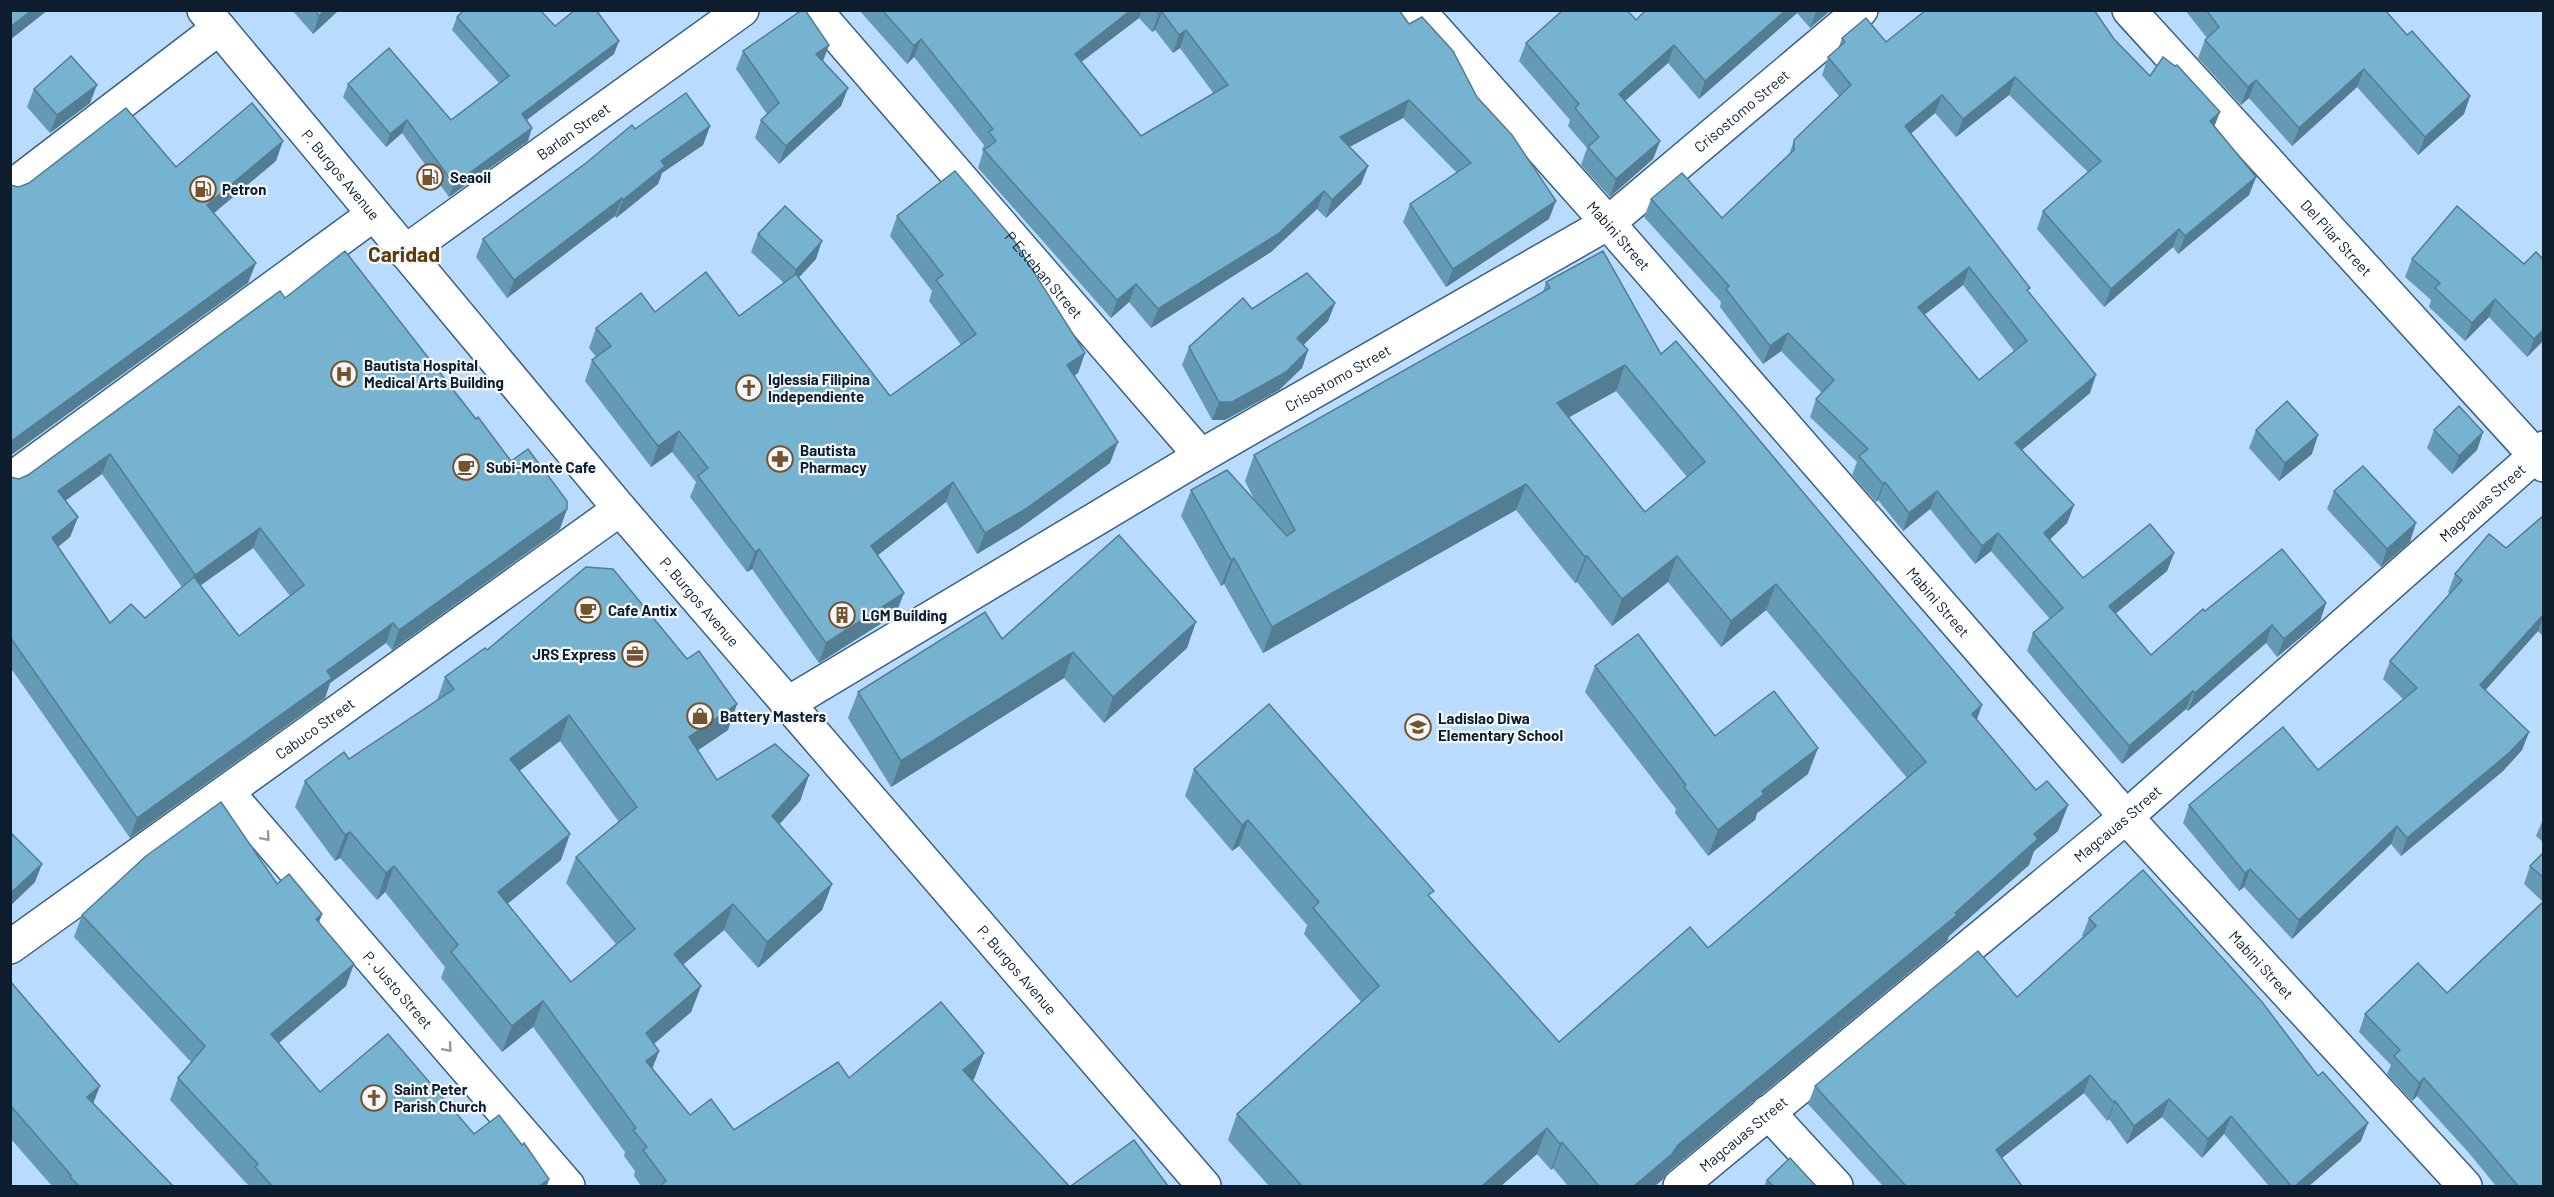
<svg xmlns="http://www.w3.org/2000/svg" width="2554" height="1197" font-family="Barlow,sans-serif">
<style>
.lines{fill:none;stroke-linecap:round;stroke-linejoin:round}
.street-casing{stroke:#396087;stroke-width:36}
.secondary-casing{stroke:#396087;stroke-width:36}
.street{stroke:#fff;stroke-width:33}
.secondary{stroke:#fff;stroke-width:33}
.wall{fill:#659ab4;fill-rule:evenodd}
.shaded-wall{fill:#527d92}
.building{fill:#75b3d1;stroke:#527d92;stroke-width:1.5;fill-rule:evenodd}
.oneway{stroke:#9299a0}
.labels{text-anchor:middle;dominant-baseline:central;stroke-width:4.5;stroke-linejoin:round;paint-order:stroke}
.street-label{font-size:15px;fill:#0d1d2d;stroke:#f4f8fd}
.poi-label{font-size:15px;font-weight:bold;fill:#0d1d2d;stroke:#f4f8fd;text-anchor:start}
.district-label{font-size:21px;font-weight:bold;fill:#5f3b07;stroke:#f4f8fd}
</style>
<rect width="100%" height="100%" fill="#b8dbfe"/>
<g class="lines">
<g class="street-casing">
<g id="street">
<path id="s1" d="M815 10 1201 456"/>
<path id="s2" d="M1418 10 1608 223 2126 817 2465 1186"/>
<path id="s3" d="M2129 10 2544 465"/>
<polyline points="10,188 219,28"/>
<path id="s4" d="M405 252 742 10"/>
<polyline points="10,480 374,214"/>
<path id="s5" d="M787 704 1201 456 1608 223 1861 10"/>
<path id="s6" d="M228 793 568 1186"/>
<path id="s7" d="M10 947 620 509"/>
<polyline points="1768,1112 1836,1186"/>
</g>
</g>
<g class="secondary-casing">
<g id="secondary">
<path id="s8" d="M204 10 620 509 1204 1186"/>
<path id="s9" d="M1680 1186 2126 817 2544 448"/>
</g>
</g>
<use href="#street" class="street"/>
<use href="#secondary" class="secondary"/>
</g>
<g class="wall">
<polygon points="292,10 339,10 313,34"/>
<path d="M859 10H1399L1409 24 1477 97 1549 219 1446 287 1403 222 1410 204 1457 173 1403 118 1350 147 1368 166 1361 184 1326 218 1317 209 1271 252 1151 328 1129 302 1111 318 978 168 983 152 982 150 984 145 914 57 907 64ZM1139 18 1152 32 1155 30 1173 53 1180 48 1214 94 1141 136 1081 62Z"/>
<polygon points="1646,10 1831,10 1810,28 1797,13 1699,99 1668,63 1625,101 1660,141 1653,159 1610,197 1581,165 1587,148 1568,126 1570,120 1519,61 1526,43 1636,20"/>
<polygon points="2185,10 2385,10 2407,35 2470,96 2464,114 2418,155 2357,87 2292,146 2249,98 2241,105 2198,58 2205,40 2207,38"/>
<polygon points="457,17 555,26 614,54 527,120 528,141 449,197 402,133 386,147 343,97 348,84 451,120 499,83 452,30"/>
<path d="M1842 38 1886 42 2114 39 2150 76 2215 127 2256 177 2249 195 2178 254 2173 247 2104 307 2037 229 2043 211 2088 172 2009 95 1956 137 1935 113 1911 134 2028 292 2090 393 2022 450 2074 505 2067 523 2050 539 2083 578 2174 553 2167 571 2116 613 2151 655 2205 611 2326 603 2320 621 2277 657 2266 643 2188 711 2186 709 2122 764 2027 651 2033 633 2050 619 1991 551 1975 564 1930 509 1903 531 1878 500 1876 502 1852 475 1857 462 1810 417 1816 399 1822 393 1781 351 1763 364 1720 307 1721 302 1644 217 1651 199 1722 218 1789 155 1794 140 1839 96 1822 75 1828 57 1838 49ZM1963 285 2014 351 1979 380 1924 315Z"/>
<polygon points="829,45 823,61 848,88 841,106 779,164 755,138 761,120 767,114 736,69 743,51"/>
<polygon points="34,89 90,103 50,133 27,107"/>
<polygon points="710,126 703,145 662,173 658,184 616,218 615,216 507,298 476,257 483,239"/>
<polygon points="897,216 1085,353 1078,373 1074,376 1110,463 1020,528 977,554 946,502 878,555 896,614 819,663 752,569 747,572 690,497 696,482 672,452 651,467 585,381 592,360 596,357 589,348 596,328 655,312 739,316 784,283 751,252 758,234 816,259 799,277 890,396 961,345 929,301 932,291 890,236"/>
<polygon points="2412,259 2524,264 2544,260 2544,340 2527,357 2489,317 2465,341 2429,307 2431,300 2405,277"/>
<path d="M1546 282 1661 354 2036 790 2068 805 2058 831 2034 851 2029 865 1949 936 1947 941 1668 1172 1662 1180 1655 1186H1568L1553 1168 1551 1170 1537 1154 1501 1186H1269L1228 1140 1237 1114 1361 1002 1304 934 1307 925 1239 846 1232 851 1185 796 1194 769 1431 898 1559 1042 1708 948 1907 778 1766 610 1721 647 1668 582 1612 626 1577 582 1575 583 1516 510 1263 653 1224 584 1221 586 1181 516 1191 490 1256 503 1245 481 1254 455 1543 292ZM1616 391 1687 477 1645 512 1569 417Z"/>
<path d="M285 298 560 529 392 650 386 643 330 683 325 698 130 838 10 667V477L19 479 28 475ZM102 474 182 587 145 618 110 623 58 547 70 537 78 517 65 501ZM253 548 290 596 239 636 200 586Z"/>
<polygon points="1335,303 1328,321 1303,345 1308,350 1302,368 1279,390 1225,420 1212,420 1182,365 1189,347 1252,309"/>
<polygon points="2256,430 2312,454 2279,481 2249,448"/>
<polygon points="2434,430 2483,432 2477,450 2452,474 2427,448"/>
<polygon points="2334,491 2410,542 2381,567 2327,509"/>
<polygon points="2544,515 2544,637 2538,631 2485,690 2529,732 2522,750 2503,771 2401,856 2391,844 2292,939 2244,887 2239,891 2183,823 2189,805 2318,770 2403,699 2383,679 2390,661 2450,594 2448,592 2455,574 2506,548"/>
<polygon points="1002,639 1187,648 1104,723 1064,678 891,787 848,718 858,692"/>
<path d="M487 650 728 730 698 750 717 780 809 775 800 801 779 824 832 884 822 910 758 968 724 930 683 965 701 986 691 1012 654 1044 659 1051 652 1069 690 1115 734 1130 849 1078 984 1053 974 1079 972 1080 1069 1186H641L634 1176 635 1171 624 1156 625 1152 533 1027 502 1052 441 978 445 967 385 892 377 900 340 858 335 861 295 807 305 781 349 759 437 700 445 677ZM560 741 619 822 576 857 566 883 616 944 571 982 507 904 561 860 519 771Z"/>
<polygon points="1595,666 1715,736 1808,774 1757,813 1755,820 1708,856 1675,813 1676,809 1585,692"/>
<polygon points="2544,817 2544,843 2536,836"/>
<polygon points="10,832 35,882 10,906"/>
<polygon points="2544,852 2544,1186 2496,1186 2469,1153 2417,1096 2412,1101 2387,1074 2391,1065 2359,1032 2365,1014 2447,993 2543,902 2524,884 2530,866"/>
<polygon points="277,884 322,914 319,922 346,986 279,1043 320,1092 474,1134 547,1186 248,1186 248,1185 170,1100 178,1078 191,1062 74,937 82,915"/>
<polygon points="2089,918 2361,1141 2309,1186 2269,1186 2224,1134 2202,1158 2162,1117 2127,1144 2109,1119 2107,1121 2084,1093 2002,1158 2022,1186 1883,1186 1808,1104 1815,1086 2017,997 2084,938 2082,936"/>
<polygon points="10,981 94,1104 173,1186 52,1186 10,1138"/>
<polygon points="1767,1180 1816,1186 1764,1186"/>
</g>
<g class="shaded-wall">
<polygon points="32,10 48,10 10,40 10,27"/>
<polygon points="325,10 339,10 313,34 319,16"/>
<polygon points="1131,10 1142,10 1139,18 1068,72 1075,54"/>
<polygon points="1786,10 1798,10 1797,13 1699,99 1705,81"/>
<polygon points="1817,10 1831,10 1810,28"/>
<polygon points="1162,12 1155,30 1152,32 1159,14"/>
<polygon points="1186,30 1180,48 1173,53 1179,35"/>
<polygon points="921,39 914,57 907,64 914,46"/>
<polygon points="619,41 614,54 517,127 522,114"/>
<polygon points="829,45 822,63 816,54"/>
<polygon points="1674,45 1668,63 1612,112 1619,94"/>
<polygon points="2364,69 2357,87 2292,146 2299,128"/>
<polygon points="2015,77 2009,95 1956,137 1963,119"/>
<polygon points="2256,80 2249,98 2241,105 2248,87"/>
<polygon points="97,85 90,103 50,133 57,115"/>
<polygon points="848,88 841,106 779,164 786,146"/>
<polygon points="1942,95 1935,113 1898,144 1905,126"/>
<polygon points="2470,96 2464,114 2418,155 2425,137"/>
<polygon points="1409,100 1403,118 1334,155 1340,137"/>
<polygon points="2220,112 2213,130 2210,121"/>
<polygon points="407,120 402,133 386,147 390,134"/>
<polygon points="710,126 703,145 662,173 658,184 616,218 623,200 661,161"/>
<polygon points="532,128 528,141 449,197 454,184"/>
<polygon points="283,141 276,161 200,225 207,205"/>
<polygon points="1660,141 1653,159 1610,197 1616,179"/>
<polygon points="1368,166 1361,184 1326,218 1332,200"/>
<polygon points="2256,177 2249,195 2178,254 2185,236"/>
<polygon points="1324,191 1317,209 1271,252 1151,328 1158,309"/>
<polygon points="622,198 615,216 507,298 514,280"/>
<polygon points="1556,201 1549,219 1446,287 1453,269"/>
<polygon points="2179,229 2173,247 2104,307 2111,289"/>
<polygon points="822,241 816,259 789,288 796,270"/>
<polygon points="256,263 248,283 10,456 10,442"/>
<polygon points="1969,267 1963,285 1911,325 1918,307"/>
<polygon points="1136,284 1129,302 1111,318 1117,300"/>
<polygon points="2495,299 2489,317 2465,341 2472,323"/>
<polygon points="1335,303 1328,321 1291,357 1297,338"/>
<polygon points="2544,329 2544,340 2527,357 2534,339"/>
<polygon points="1788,333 1781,351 1763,364 1770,346"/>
<polygon points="1308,350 1302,368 1279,390 1225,420 1212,420 1219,402"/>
<polygon points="1085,353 1078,373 1060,385 1067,365"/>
<polygon points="1625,365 1616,391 1548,429 1557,403"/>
<polygon points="2096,375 2090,393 2009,461 2015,443"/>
<polygon points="679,431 672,452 651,467 658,446"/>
<polygon points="2483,432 2477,450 2452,474 2459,456"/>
<polygon points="2318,435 2312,454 2279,481 2285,463"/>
<polygon points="1118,442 1110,463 1020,528 977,554 985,533"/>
<polygon points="110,454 102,474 51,511 58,491"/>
<polygon points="953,482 946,502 864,566 871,546"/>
<polygon points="1885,482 1878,500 1876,502 1883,484"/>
<polygon points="1526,484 1516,510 1263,653 1272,627"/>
<polygon points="1937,491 1930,509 1903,531 1909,513"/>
<polygon points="2074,505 2067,523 2038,551 2044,533"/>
<polygon points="567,509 560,529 392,650 399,630"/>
<polygon points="78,517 70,537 44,558 52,538"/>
<polygon points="2416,523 2410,542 2381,567 2387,549"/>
<polygon points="260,528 253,548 188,594 195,575"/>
<polygon points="1998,533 1991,551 1975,564 1982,546"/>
<polygon points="759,549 752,569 747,572 755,552"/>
<polygon points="2174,553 2167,571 2103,624 2109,606"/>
<polygon points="1587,556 1577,582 1575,583 1585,557"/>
<polygon points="1677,556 1668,582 1612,626 1622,599"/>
<polygon points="1234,558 1224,584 1221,586 1231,560"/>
<polygon points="1776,584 1766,610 1721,647 1731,621"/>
<polygon points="904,593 896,614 819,663 826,643"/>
<polygon points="2326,603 2320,621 2277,657 2284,639"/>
<polygon points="2544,614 2538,631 2474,703 2480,685"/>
<polygon points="1196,622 1187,648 1104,723 1113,697"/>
<polygon points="393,623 386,643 330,683 325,698 130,838 137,818 327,671"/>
<polygon points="2272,625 2266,643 2188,711 2195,693"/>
<polygon points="1073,652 1064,678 891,787 901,761"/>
<polygon points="2193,691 2186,709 2122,764 2129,746"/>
<polygon points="737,704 728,730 679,763 689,737"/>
<polygon points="1982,705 1973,731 1972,714"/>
<polygon points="569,715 560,741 500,785 510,759"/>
<polygon points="2529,732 2522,750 2503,771 2401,856 2407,838"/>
<polygon points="1818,748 1808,774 1757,813 1755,820 1708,856 1718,830 1762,791"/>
<polygon points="809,775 800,801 763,843 772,816"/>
<polygon points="2068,805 2058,831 2034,851 2029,865 1949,936 1947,941 1668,1172 1662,1180 1655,1186 1634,1186 1678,1145 1955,913 2034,834"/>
<polygon points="1248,820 1239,846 1232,851 1242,825"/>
<polygon points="2397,826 2391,844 2292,939 2299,920"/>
<polygon points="350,832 340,858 335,861 345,835"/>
<polygon points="570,834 561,860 489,919 498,892"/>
<polygon points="42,864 35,882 10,906 10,899 13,891"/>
<polygon points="394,866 385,892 377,900 386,873"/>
<polygon points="2250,869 2244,887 2239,891 2245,873"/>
<polygon points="832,884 822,910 758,968 767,942"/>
<polygon points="733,904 724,930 664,980 674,954"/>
<polygon points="322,914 314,936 316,919"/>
<polygon points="354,964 346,986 263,1056 271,1034"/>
<polygon points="701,986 691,1012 636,1059 646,1033"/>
<polygon points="543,1001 533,1027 502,1052 512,1026"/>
<polygon points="659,1051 649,1077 646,1061"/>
<polygon points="984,1053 974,1079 953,1096 963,1070"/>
<polygon points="2090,1075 2084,1093 1989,1168 1996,1150"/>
<polygon points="2424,1078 2417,1096 2412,1101 2419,1083"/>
<polygon points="100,1086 91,1109 87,1097"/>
<polygon points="2169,1099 2162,1117 2127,1144 2134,1126"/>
<polygon points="2115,1101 2109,1119 2107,1121 2114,1103"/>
<polygon points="2231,1116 2224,1134 2202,1158 2208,1139"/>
<polygon points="2368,1123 2361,1141 2309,1186 2295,1186"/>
<polygon points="1547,1128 1537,1154 1501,1186 1482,1186"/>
<polygon points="1562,1142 1553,1168 1551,1170 1560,1144"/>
<polygon points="549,1179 547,1186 540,1186 541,1185"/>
</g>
<g class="building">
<polygon points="10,10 32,10 10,27"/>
<polygon points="315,10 325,10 319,16"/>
<polygon points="464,10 540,10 555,26 575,10 596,10 619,41 522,114 532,128 454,184 407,120 390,134 348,84 389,48 451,120 509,76 457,17"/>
<polygon points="802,10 805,10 829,45 816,54 848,88 786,146 761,120 779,103 743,51"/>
<polygon points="882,10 1131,10 1075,54 1141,136 1228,85 1186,30 1179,35 1162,12 1159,14 1156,10 1399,10 1409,24 1422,17 1453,51 1477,97 1512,135 1556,201 1453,269 1410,204 1471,163 1409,100 1340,137 1368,166 1332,200 1324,191 1278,234 1158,309 1136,284 1117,300 984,150 996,141 989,132 993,129 921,39 914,46"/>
<polygon points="1563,10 1627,10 1636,20 1646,10 1786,10 1705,81 1674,45 1619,94 1660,141 1616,179 1588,147 1599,137 1575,108 1579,104 1526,43"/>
<path d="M1926 10H2094L2114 39 2150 76 2163 57 2175 66 2177 65 2220 112 2210 121 2256 177 2185 236 2179 229 2111 289 2043 211 2101 161 2015 77 1963 119 1942 95 1905 126 2030 288 2027 290 2096 375 2015 443 2074 505 2044 533 2083 578 2150 524 2174 553 2109 606 2151 655 2203 609 2205 611 2282 549 2326 603 2284 639 2272 625 2195 693 2193 691 2129 746 2033 633 2063 608 1998 533 1982 546 1937 491 1909 513 1885 482 1883 484 1859 456 1868 449 1816 399 1834 380 1788 333 1770 346 1726 289 1729 286 1651 199 1682 173 1722 218 1794 150V140L1851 85 1828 57 1845 42 1842 38 1866 18 1886 42ZM1969 267 2027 341 1979 380 1918 307Z"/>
<polygon points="2206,10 2385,10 2407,35 2412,31 2470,96 2425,137 2364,69 2299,128 2256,80 2248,87 2205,40 2219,27"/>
<polygon points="71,56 97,85 57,115 34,89"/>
<polygon points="686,93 710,126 661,161 665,166 623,200 622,198 514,280 483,239 586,163 632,125 635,129"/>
<polygon points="252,103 283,141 207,205 256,263 10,442 10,185 19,187 29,183 126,108 176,167"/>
<polygon points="955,171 1013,239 1085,353 1067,365 1118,442 1027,508 985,533 953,482 871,546 904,593 826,643 759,549 755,552 698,476 708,468 679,431 658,446 592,360 611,346 596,328 641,293 655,312 706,272 739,316 796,274 890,396 976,334 936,280 943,275 897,216"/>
<polygon points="785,206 822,241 796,270 758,234"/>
<polygon points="2457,206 2524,264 2536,252 2544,260 2544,329 2534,339 2495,299 2472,323 2435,288 2440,283 2412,259"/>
<path d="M345 251 476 419 478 417 511 461 528 449 567 501V509L399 630 393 623 327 671 332 678 137 818 10 637V477L19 479 28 475 280 291 285 298ZM110 454 195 575 260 528 304 585 239 636 194 577 145 618 131 604 110 623 52 538 78 517 58 491Z"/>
<path d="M1603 251 1661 354 1676 341 1982 705 1972 714 2036 790 2047 781 2068 805 2034 834 2038 839 1955 913 1957 915 1678 1145 1672 1154 1634 1186H1599L1562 1142 1560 1144 1547 1128 1482 1186H1302L1237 1114 1379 986 1313 908 1319 902 1248 820 1242 825 1194 769 1269 704 1434 891 1428 895 1559 1042 1690 927 1708 948 1926 762 1776 584 1731 621 1677 556 1622 599 1587 556 1585 557 1526 484 1272 627 1234 558 1231 560 1191 490 1227 470 1287 536 1295 530 1254 455 1550 288 1546 282ZM1625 365 1705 462 1645 512 1557 403Z"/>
<polygon points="1307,273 1335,303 1297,338 1308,350 1286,372 1232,402 1219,402 1189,347 1243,298 1252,309"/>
<polygon points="2287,401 2318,435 2285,463 2256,430"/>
<polygon points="2459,406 2483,432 2459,456 2434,430"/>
<polygon points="2363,466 2416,523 2387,549 2334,491"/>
<polygon points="2544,515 2544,614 2480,685 2529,732 2509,753 2407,838 2397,826 2299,920 2250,869 2245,873 2189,805 2283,727 2318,770 2417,688 2390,661 2462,580 2455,574 2489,534 2506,548"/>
<polygon points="1119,535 1196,622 1113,697 1073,652 901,761 858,692 985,612 1002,639"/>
<path d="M586 567 613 569 687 659 699 651 737 704 689 737 717 780 775 744 809 775 772 816 832 884 767 942 733 904 674 954 701 986 646 1033 659 1051 646 1061 690 1115 711 1099 734 1130 838 1062 849 1078 941 1002 984 1053 963 1070 1069 1186H660L666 1181 643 1150 647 1147 633 1130 636 1128 543 1001 512 1026 451 952 458 945 394 866 386 873 350 832 345 835 305 781 344 752 349 759 454 689 445 677 485 648 487 650ZM569 715 637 807 576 857 635 929 571 982 498 892 570 834 510 759Z"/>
<polygon points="1638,634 1715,736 1774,691 1818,748 1762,791 1764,794 1718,830 1684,787 1686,785 1595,666"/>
<polygon points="221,802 277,884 289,874 322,914 316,919 354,964 271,1034 320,1092 388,1034 474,1134 499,1115 522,1145 524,1143 549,1179 541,1185 542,1186 272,1186 255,1167 258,1164 178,1078 205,1046 82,915 146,856"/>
<polygon points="10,832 42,864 13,891 10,889"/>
<polygon points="2544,852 2544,878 2530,866"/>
<polygon points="2143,870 2262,1002 2318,1076 2323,1072 2368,1123 2295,1186 2291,1186 2231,1116 2208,1139 2169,1099 2134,1126 2115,1101 2114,1103 2090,1075 1996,1150 2022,1186 1906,1186 1815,1086 1978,951 2017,997 2096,926 2089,918"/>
<polygon points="2544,901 2544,1186 2518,1186 2475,1135 2424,1078 2419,1083 2394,1056 2400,1050 2365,1014 2418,963 2447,993"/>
<polygon points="10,981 100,1086 87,1097 173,1186 79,1186 70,1177 71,1175 10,1105"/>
<polygon points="1134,1140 1168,1186 1071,1186"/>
<polygon points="1790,1158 1816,1186 1773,1186 1767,1180"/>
</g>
<defs><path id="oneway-chevron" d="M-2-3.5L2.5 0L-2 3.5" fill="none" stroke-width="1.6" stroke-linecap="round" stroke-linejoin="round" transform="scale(1.5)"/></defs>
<g class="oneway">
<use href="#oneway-chevron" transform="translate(266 837) rotate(49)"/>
<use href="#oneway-chevron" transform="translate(448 1048) rotate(49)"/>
</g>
<defs>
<g id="fuel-ring" transform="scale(1.35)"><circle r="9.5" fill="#f4f8fd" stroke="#75532b" stroke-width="1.5"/><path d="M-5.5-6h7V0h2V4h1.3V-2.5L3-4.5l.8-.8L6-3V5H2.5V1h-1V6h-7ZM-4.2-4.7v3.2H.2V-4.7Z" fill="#75532b"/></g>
<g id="hospital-ring" transform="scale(1.35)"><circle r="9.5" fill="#f4f8fd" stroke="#75532b" stroke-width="1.5"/><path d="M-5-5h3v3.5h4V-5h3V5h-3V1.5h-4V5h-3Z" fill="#75532b"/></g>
<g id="church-ring" transform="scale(1.35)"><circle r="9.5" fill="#f4f8fd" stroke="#75532b" stroke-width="1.5"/><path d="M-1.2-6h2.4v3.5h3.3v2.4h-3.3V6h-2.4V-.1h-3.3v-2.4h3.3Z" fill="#75532b"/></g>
<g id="pharmacy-ring" transform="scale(1.35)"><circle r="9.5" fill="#f4f8fd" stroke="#75532b" stroke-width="1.5"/><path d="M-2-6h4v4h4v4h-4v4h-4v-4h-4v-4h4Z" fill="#75532b"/></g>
<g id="cafe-ring" transform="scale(1.35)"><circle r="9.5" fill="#f4f8fd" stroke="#75532b" stroke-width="1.5"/><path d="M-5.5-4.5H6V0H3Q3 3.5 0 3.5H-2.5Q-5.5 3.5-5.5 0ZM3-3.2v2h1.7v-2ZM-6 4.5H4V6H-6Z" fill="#75532b"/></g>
<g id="building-ring" transform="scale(1.35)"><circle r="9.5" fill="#f4f8fd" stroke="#75532b" stroke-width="1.5"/><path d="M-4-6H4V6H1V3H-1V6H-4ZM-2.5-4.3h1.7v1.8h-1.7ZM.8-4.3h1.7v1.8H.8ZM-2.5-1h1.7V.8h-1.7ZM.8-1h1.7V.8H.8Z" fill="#75532b"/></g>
<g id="office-ring" transform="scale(1.35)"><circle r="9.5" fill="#f4f8fd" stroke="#75532b" stroke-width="1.5"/><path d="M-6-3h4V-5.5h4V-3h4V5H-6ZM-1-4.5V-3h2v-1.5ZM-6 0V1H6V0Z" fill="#75532b"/></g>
<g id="shop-ring" transform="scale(1.35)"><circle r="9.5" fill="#f4f8fd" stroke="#75532b" stroke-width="1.5"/><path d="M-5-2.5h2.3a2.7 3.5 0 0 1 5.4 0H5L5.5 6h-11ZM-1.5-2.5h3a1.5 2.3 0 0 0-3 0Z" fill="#75532b"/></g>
<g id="school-ring" transform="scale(1.35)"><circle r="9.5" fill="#f4f8fd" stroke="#75532b" stroke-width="1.5"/><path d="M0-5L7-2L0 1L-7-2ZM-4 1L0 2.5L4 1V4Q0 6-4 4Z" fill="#75532b"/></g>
</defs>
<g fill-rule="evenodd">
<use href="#fuel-ring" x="430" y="177"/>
<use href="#fuel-ring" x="203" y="189"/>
<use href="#hospital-ring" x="344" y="374"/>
<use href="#church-ring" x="749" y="388"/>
<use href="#pharmacy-ring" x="780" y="459"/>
<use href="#cafe-ring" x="466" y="467"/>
<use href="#cafe-ring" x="588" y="610"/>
<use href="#building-ring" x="842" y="615"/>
<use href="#office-ring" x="635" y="654"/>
<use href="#shop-ring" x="700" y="716"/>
<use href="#school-ring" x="1418" y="727"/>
<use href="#church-ring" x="374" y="1098"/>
</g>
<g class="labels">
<g class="street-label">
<text stroke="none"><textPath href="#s5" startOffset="1126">Crisostomo Street</textPath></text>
<text stroke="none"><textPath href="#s4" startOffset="207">Barlan Street</textPath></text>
<text stroke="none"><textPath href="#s8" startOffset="214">P. Burgos Avenue</textPath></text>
<text stroke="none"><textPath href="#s2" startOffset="302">Mabini Street</textPath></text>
<text stroke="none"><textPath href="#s3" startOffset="308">Del Pilar Street</textPath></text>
<text stroke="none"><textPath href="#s1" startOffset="350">P Esteban Street</textPath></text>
<text stroke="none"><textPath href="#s5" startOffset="640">Crisostomo Street</textPath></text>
<text stroke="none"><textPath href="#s9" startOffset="1054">Magcauas Street</textPath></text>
<text stroke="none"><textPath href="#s8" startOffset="772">P. Burgos Avenue</textPath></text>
<text stroke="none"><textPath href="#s2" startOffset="788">Mabini Street</textPath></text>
<text stroke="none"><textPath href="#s7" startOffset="375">Cabuco Street</textPath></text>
<text stroke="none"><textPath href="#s9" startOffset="568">Magcauas Street</textPath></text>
<text stroke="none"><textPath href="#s2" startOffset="1274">Mabini Street</textPath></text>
<text stroke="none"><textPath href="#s8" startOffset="1258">P. Burgos Avenue</textPath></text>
<text stroke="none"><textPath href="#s6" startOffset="260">P. Justo Street</textPath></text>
<text stroke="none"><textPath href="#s9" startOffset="82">Magcauas Street</textPath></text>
</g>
<g class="poi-label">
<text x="450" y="177">Seaoil</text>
<text x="222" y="189">Petron</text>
<text x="364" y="365">Bautista Hospital<tspan x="364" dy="17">Medical Arts Building</tspan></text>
<text x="768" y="379">Iglessia Filipina<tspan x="768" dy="17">Independiente</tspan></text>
<text x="800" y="450">Bautista<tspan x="800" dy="17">Pharmacy</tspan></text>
<text x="486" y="467">Subi-Monte Cafe</text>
<text x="608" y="610">Cafe Antix</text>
<text x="862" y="615">LGM Building</text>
<text x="616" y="654" text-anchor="end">JRS Express</text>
<text x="720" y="716">Battery Masters</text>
<text x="1438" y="718">Ladislao Diwa<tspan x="1438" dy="17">Elementary School</tspan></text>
<text x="394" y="1089">Saint Peter<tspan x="394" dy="17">Parish Church</tspan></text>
</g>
<g class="district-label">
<text x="404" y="253">Caridad</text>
</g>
</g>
<rect width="2554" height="1197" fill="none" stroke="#0d1d2d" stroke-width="24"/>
</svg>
